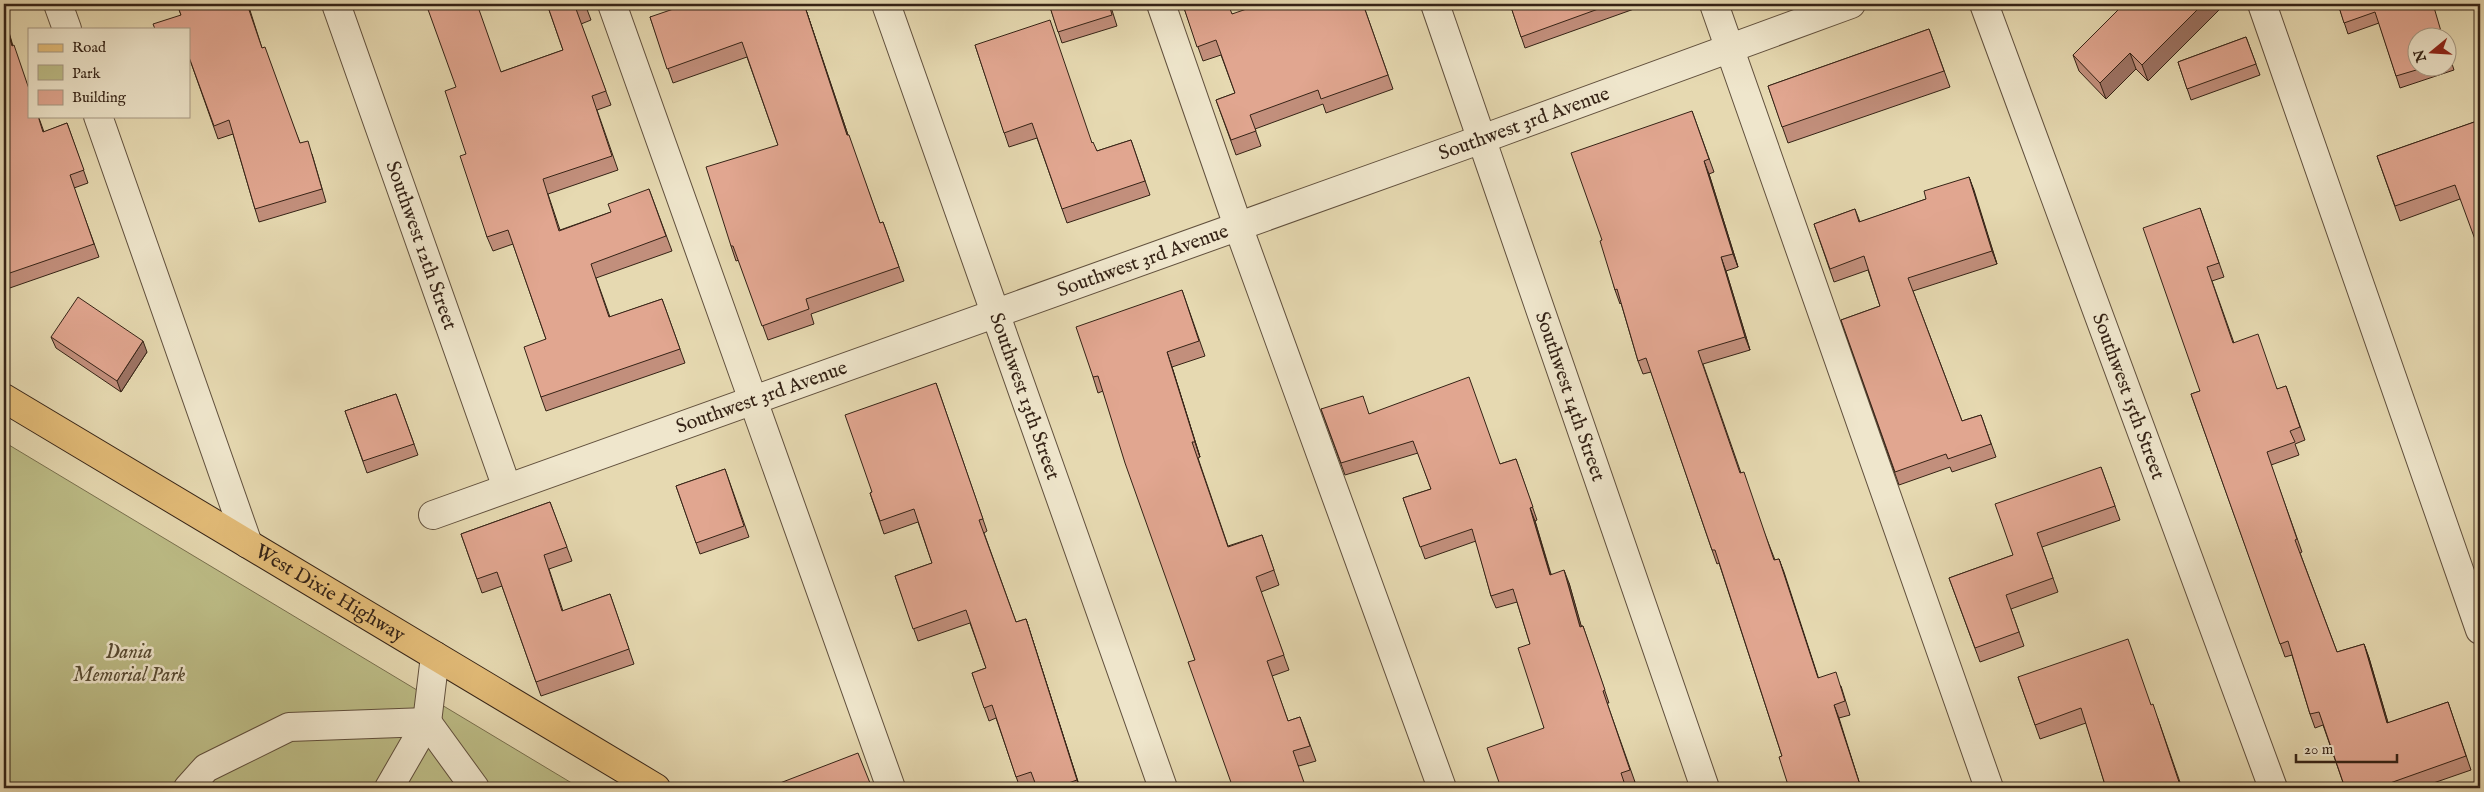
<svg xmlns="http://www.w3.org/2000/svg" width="2484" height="792" font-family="'IM FELL English',serif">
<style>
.green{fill:#bdbd87;stroke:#79704e}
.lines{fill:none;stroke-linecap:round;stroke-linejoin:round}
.minor-casing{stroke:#61503d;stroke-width:30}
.major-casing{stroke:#352316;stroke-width:30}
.minor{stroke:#efe6cc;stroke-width:28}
.major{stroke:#e3bc78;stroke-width:28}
.wall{fill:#c28f7c;stroke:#352316}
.shaded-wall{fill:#9e7465;stroke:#352316}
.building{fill:#e1a690;stroke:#352316}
.labels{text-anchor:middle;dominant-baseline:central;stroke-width:5;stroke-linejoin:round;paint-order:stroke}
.street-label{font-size:20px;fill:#352316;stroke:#efe6cc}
.park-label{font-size:20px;font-style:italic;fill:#574a32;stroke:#efe6cc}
</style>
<rect width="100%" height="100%" fill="#e6d9b1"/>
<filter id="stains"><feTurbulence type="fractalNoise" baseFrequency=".004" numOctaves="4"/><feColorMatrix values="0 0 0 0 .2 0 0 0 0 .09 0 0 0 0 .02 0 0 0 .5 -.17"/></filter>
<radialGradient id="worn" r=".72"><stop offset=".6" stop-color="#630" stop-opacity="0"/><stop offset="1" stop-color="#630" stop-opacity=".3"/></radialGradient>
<polygon class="green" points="4,442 580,788 4,788"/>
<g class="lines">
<g class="minor-casing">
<g id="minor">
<polyline points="58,4 67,29"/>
<path id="s1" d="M336 4 507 488"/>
<polyline points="612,4 891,788"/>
<path id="s2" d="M886 4 1163 788"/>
<polyline points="1161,4 1238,226 1442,788"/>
<path id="s3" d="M1435 4 1705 788"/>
<polyline points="1714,4 1989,788"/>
<path id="s4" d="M1984 4 2273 788"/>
<polyline points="2262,4 2480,630"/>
<polyline points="98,116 248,544"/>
<path id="s5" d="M433 515 1482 139 1851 4"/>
<polyline points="188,788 206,768 289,727 427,722 475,788"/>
<polyline points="389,788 427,722 435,656"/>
</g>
</g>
<g class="major-casing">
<g id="major">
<path id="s6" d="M4 398 656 788"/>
</g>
</g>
<use href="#minor" class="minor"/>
<use href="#major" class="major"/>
</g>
<g class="wall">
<polygon points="177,4 248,4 262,48 300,143 312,154 326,202 259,222 255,209 233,134 218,139 189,57 181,15"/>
<polygon points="547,4 585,4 591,20 581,24 611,105 597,110 618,170 548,194 560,230 611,212 649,189 672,251 596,278 610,317 662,299 685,363 546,411 541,397 546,339 513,244 493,251 487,237 466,154 501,72 563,50"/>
<polygon points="804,4 848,135 880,223 883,222 904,281 811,314 814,324 768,340 739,260 736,261 731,246 778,145 747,57 673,83 650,17"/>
<polygon points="1049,4 1110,4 1117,26 1062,43"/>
<polygon points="1363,4 1393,89 1326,113 1323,104 1255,129 1261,146 1236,155 1216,100 1235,93 1221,55 1203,61 1184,8 1232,14"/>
<polygon points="1510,4 1633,4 1634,9 1525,48"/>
<polygon points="2124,4 2225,4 2148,81 2136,69 2106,99 2079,71 2073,55"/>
<polygon points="2338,4 2435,4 2433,4 2416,68 2446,68 2446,45 2454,70 2400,88 2379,23 2348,34"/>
<polygon points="4,15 13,46 44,132 67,123 88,183 74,188 99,257 4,290"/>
<polygon points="1929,29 1950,87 1788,143 1768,86"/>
<polygon points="2246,37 2260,75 2191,100 2178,62"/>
<polygon points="975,45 1092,143 1097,151 1131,140 1150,195 1067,223 1037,138 1009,147"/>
<polygon points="1692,111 1714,172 1709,174 1738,267 1726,271 1750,350 1703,364 1741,473 1775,560 1779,559 1818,678 1841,686 1850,715 1839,718 1782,756 1719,563 1717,564 1712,550 1651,372 1643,374 1638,361 1621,303 1620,304 1615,290 1602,240"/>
<polygon points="2480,120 2460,199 2400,221 2377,156"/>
<polygon points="1969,177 1997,264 1913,291 1962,421 1981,415 1996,457 1952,472 1950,467 1899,485 1841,320 1880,306 1868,270 1834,282 1814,224 1855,209 1860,222 1926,199"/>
<polygon points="2200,208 2224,277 2212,281 2234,343 2278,389 2286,386 2305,440 2295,444 2299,455 2271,465 2302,552 2300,553 2337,652 2364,644 2369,658 2388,723 2448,702 2471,770 2419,788 2345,788 2323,725 2315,728 2310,714 2292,655 2285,657 2191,394 2200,391"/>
<polygon points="1182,290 1205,356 1172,367 1200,457 1198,458 1228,546 1262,535 1279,585 1261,592 1289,670 1272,676 1288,721 1300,717 1316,761 1299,766 1195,660 1103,391 1098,393 1093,377"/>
<polygon points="51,337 147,352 121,392 56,348"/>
<polygon points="936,383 987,531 984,533 1016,622 1026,619 1080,788 1037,788 1035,784 1025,788 1020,788 996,718 989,721 972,673 986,668 970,623 918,641 895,576 932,563 918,522 884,534 870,493 872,492"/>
<polygon points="396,394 418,455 367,473 345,411"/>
<polygon points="1321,409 1370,414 1500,464 1516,459 1537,520 1535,521 1551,574 1569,583 1581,626 1583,626 1609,703 1607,703 1635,782 1625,785 1544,728 1530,644 1517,602 1496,608 1491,596 1476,541 1425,559 1403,498 1431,489 1418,453 1345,475"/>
<polygon points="2101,467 2120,520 2042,547 2058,592 2011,609 2024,646 1980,662 1949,578 2013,555"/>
<polygon points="725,469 749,537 700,554 676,486"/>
<polygon points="550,502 572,561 549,569 563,611 610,594 634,664 541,696 502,586 482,593 461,534"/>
<polygon points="2018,677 2151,705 2158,719 2182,788 2106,788 2086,723 2040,739"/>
</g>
<g class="shaded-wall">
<polygon points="804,4 853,150 847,135"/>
<polygon points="2203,4 2225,4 2148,81 2142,65"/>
<polygon points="4,15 16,59 12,46 4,19"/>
<polygon points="2130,53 2136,69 2106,99 2100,83"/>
<polygon points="1704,161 1709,174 1738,267 1733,254"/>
<polygon points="1969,177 1974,190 1997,264 1992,251"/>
<polygon points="1721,257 1726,271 1750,350 1745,337"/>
<polygon points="143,341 147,352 121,392 117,381"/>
<polygon points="1167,352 1172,367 1200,457 1195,442"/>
<polygon points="1530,508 1535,521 1554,587 1550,575"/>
<polygon points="1779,559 1784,572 1823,692 1818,678"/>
<polygon points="1564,570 1569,583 1585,639 1580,627"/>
<polygon points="1026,619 1030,632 1080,788 1077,780"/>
<polygon points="2364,644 2369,658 2392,736 2387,723"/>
<polygon points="1834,705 1839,718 1861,788"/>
</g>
<g class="building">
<polygon points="177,4 247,4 262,48 265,47 300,143 308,141 322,189 255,209 229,120 214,126 189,57 189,29 155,29 153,24 181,15"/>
<polygon points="426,4 477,4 501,72 563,50 547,4 585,4 585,6 576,9 606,91 592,96 612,156 543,179 559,231 611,212 608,204 649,189 666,236 591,264 609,317 662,299 680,349 541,397 524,347 546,339 508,230 487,237 460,156 466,154 445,91 456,87"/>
<polygon points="688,4 804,4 847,135 849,135 880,223 883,222 899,267 806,299 809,309 762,326 733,246 731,246 706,167 778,145 742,42 667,69 650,17"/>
<polygon points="1049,4 1109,4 1112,15 1058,32"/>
<polygon points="1196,4 1228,4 1232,14 1261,4 1363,4 1388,75 1321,99 1318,90 1250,115 1256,131 1231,140 1216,100 1235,93 1216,40 1197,47 1184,8"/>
<polygon points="1510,4 1612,4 1521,37"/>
<polygon points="2124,4 2203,4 2142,65 2130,53 2100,83 2073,55"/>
<polygon points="2338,4 2433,4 2443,38 2416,38 2416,68 2423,68 2396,76 2375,12 2344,23"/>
<polygon points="4,19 12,46 14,45 29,89 29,116 38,116 43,132 67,123 84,170 70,175 94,244 4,275"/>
<polygon points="1050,20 1092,143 1093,142 1097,151 1131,140 1145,181 1062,209 1032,123 1004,133 975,45"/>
<polygon points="1929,29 1944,71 1782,127 1768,86"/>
<polygon points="2246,37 2256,64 2187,89 2178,62"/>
<polygon points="2446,47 2450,59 2446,60"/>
<polygon points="1692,111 1709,159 1704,161 1733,254 1721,257 1745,337 1698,351 1740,473 1744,472 1774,560 1779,559 1818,678 1836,672 1845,701 1834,705 1861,788 1789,788 1779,757 1782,756 1715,550 1712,550 1646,358 1638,361 1617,289 1615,290 1600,241 1602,240 1571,153"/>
<polygon points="2480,120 2480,253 2455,185 2395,206 2377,156"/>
<polygon points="1969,177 1992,251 1908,278 1962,421 1981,415 1991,444 1948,459 1946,454 1895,472 1841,320 1880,306 1864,256 1830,269 1814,224 1855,209 1859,222 1926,199 1924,191"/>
<polygon points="2200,208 2219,263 2207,267 2233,343 2258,334 2277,389 2286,386 2300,427 2290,431 2295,442 2267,452 2297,539 2295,540 2337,652 2364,644 2387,723 2448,702 2466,756 2376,788 2345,788 2319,712 2310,714 2288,641 2280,644 2191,394 2200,391 2143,228"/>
<polygon points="1182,290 1199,341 1167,352 1195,442 1192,442 1228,547 1262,535 1274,570 1256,577 1284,655 1267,661 1288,721 1300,717 1310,746 1293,751 1306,788 1233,788 1188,662 1195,660 1125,463 1098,376 1093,377 1076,327"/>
<polygon points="78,297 143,341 117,381 51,337"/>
<polygon points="1469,377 1500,464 1516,459 1533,507 1530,508 1550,575 1564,570 1580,627 1583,626 1605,690 1603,691 1630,770 1621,773 1626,788 1501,788 1487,748 1544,728 1518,648 1530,644 1513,589 1491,596 1472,529 1420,547 1403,498 1431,489 1413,441 1341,463 1321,409 1363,396 1369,414"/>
<polygon points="936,383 983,519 979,520 1016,622 1026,619 1077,780 1054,788 1037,788 1031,772 1016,777 992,705 984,708 972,673 986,668 966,610 913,629 895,576 932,563 914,509 880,521 870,493 872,492 845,415"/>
<polygon points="396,394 414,444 363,461 345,411"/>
<polygon points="2101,467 2115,506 2037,533 2053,578 2006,595 2019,632 1975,648 1949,578 2013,555 1995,504"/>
<polygon points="725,469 744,526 696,543 676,486"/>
<polygon points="550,502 567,547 544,555 562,611 610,594 629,649 536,682 497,572 477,579 461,534"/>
<polygon points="2128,639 2151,705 2153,704 2181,788 2106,788 2081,708 2035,725 2018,677"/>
<polygon points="858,753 872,788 767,788"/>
</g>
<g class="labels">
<g class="street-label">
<text stroke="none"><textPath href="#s5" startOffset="1159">Southwest 3rd Avenue</textPath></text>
<text stroke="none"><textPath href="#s1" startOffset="256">Southwest 12th Street</textPath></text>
<text stroke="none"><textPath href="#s5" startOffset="754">Southwest 3rd Avenue</textPath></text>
<text stroke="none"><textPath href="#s2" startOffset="416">Southwest 13th Street</textPath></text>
<text stroke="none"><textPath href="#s3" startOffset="415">Southwest 14th Street</textPath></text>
<text stroke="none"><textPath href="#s4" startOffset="418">Southwest 15th Street</textPath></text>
<text stroke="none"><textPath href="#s5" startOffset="349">Southwest 3rd Avenue</textPath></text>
<text stroke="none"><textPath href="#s6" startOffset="380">West Dixie Highway</textPath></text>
</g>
<g class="park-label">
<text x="129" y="652">Dania<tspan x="129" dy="23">Memorial Park</tspan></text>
</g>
</g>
<rect width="2484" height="792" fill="none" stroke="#e6d9b1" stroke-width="20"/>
<rect x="5" y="5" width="2474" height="782" fill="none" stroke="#352316" stroke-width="2.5"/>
<rect x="10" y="10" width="2464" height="772" fill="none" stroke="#352316"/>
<rect x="28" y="28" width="162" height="90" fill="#efe6cc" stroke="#a59883"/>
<rect x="38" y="44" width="25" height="8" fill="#e3bc78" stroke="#a59883"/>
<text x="72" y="52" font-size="15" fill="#352316">Road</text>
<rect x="38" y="65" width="25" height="15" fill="#bdbd87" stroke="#a59883"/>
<text x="72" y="78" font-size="15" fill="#352316">Park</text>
<rect x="38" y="90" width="25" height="15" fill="#e1a690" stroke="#a59883"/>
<text x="72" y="102" font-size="15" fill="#352316">Building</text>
<g transform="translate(2432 52) rotate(252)"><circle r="24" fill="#efe6cc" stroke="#a59883"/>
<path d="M0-4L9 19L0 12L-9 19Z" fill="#8f2418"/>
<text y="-8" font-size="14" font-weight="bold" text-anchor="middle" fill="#352316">N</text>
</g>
<path d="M2296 754v8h101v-8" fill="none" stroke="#352316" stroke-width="2.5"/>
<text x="2304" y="754" font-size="15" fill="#352316" stroke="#efe6cc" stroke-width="4" paint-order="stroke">20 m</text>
<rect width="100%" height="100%" filter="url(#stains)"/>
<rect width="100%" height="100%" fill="url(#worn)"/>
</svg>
